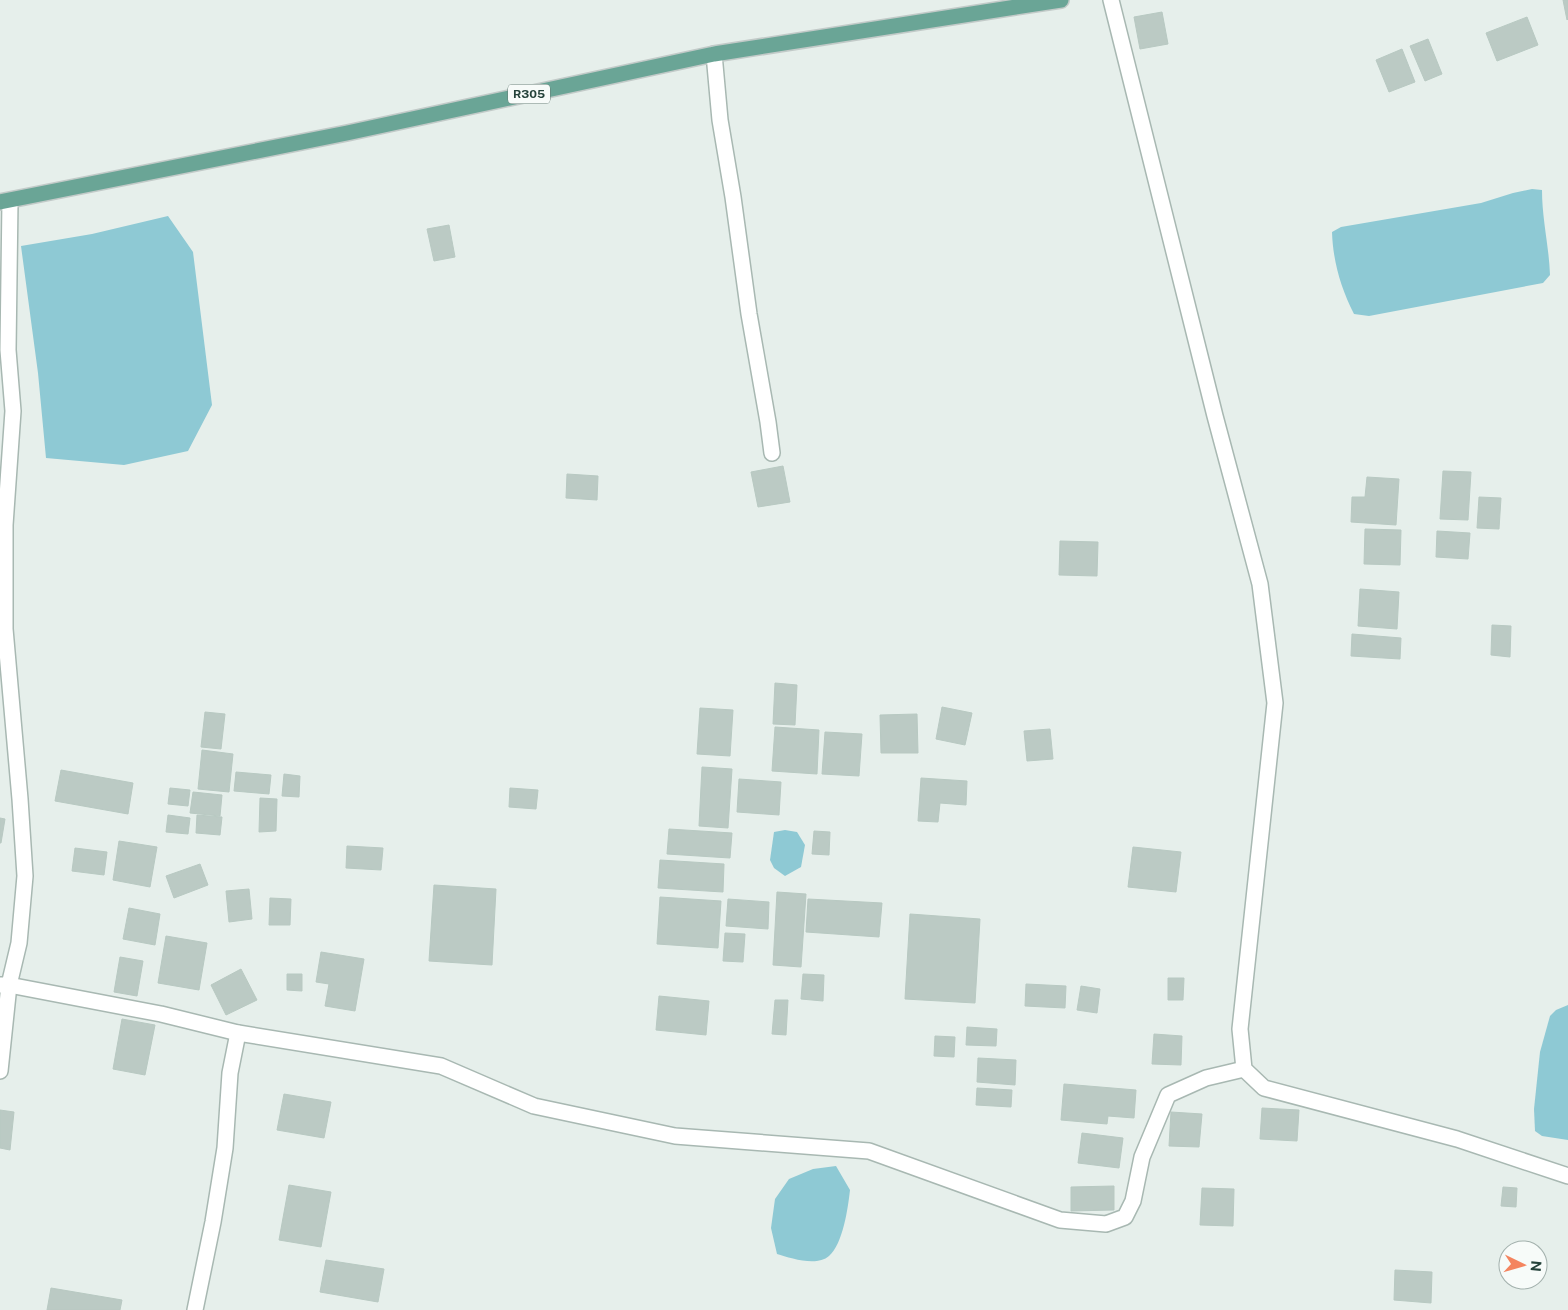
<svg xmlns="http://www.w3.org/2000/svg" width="1568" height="1310" font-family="'Public Sans',sans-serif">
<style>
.water{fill:#8ec9d4}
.building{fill:#bbcac4;stroke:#b8c9c2}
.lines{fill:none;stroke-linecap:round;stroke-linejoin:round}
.minor-casing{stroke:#a8b8b2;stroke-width:18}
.major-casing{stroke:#c2cac8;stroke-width:18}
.minor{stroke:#fff;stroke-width:15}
.major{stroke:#6aa596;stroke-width:15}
.labels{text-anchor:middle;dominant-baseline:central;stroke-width:5;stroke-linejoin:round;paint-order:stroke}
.shield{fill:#f7fbf9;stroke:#637a73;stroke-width:1}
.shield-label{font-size:12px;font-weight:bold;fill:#24423a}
</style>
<rect width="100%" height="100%" fill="#e6efeb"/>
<g class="water">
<path d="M1532 189 1542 190C1542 219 1549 246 1550 275L1543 283 1369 316 1354 314C1341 288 1333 262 1332 232L1341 227 1481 203 1513 193Z"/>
<polygon points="168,216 193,252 212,405 188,451 124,465 46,458 38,373 21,246 92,234"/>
<polygon points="785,830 797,832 805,845 801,867 785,876 774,868 770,860 774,832"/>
<polygon points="1568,1005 1568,1140 1542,1136 1535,1131 1534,1109 1540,1052 1550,1016 1556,1010"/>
<path d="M836 1166 850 1190C848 1208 843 1244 829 1256 817 1267 790 1258 777 1254L771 1228 775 1199 789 1179 813 1169Z"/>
</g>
<g class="building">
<polygon points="1563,0 1568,0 1568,19 1567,20"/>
<polygon points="1162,12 1168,44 1140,49 1134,17"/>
<polygon points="1527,17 1538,45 1497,61 1486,33"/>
<polygon points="1428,39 1442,74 1425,81 1410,46"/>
<polygon points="1402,49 1415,82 1389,92 1376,60"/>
<polygon points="449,225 455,257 434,261 427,229"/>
<polygon points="783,466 790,502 758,507 751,472"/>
<polygon points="1443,471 1471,472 1468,520 1440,519"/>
<polygon points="567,474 598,476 597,500 566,498"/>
<polygon points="1367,477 1399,479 1396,525 1351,522 1352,497 1365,497"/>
<polygon points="1479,497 1501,498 1499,529 1477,528"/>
<polygon points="1365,529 1401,530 1400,565 1364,564"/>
<polygon points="1437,531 1470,533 1468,559 1436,557"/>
<polygon points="1060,541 1098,542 1097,576 1059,575"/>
<polygon points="1360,589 1399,592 1397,629 1358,626"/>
<polygon points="1492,625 1511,626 1510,657 1491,655"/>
<polygon points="1352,634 1401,638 1400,659 1351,656"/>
<polygon points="775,683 797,685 795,725 773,724"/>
<polygon points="942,707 972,713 965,745 936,739"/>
<polygon points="700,708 733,710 730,756 697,754"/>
<polygon points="205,712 225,714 221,749 201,747"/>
<polygon points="917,714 918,753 881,753 880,715"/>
<polygon points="775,727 819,730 817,774 772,771"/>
<polygon points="1050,729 1053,759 1027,761 1024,731"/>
<polygon points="825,732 862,734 859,776 822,774"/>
<polygon points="202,750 233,754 229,792 198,789"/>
<polygon points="702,767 732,769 728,828 699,826"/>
<polygon points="61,770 133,783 128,814 55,801"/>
<polygon points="236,772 271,775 269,794 234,791"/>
<polygon points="284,774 300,776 299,797 282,796"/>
<polygon points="921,778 967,781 966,805 940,803 938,822 918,821"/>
<polygon points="739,779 781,782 779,815 737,812"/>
<polygon points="170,788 190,790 188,806 168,804"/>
<polygon points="510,788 538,790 536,809 509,807"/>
<polygon points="193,792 222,795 220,816 190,813"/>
<polygon points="260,798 277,799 276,831 259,832"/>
<polygon points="168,815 190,818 188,834 166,832"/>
<polygon points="197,815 222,817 220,835 196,833"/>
<polygon points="0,818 5,819 1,843 0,843"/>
<polygon points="669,829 732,833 730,858 667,854"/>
<polygon points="814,831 830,832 829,855 812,854"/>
<polygon points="119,841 157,847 150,887 113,880"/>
<polygon points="347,846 383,848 381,870 346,868"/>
<polygon points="1133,847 1181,852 1176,892 1128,887"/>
<polygon points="75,848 107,852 104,875 72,871"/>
<polygon points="660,860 724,864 723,892 658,888"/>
<polygon points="200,864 208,885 174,898 166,876"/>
<polygon points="434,885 496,889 492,965 429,961"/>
<polygon points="249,889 252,919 229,922 226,891"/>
<polygon points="777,892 806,894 801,967 773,965"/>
<polygon points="660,897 721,901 718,948 657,944"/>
<polygon points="270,898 291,899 290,925 269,925"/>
<polygon points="728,899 769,902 768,929 726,926"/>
<polygon points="808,899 882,903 879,937 806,932"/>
<polygon points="129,908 160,914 155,945 123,939"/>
<polygon points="910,914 980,919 975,1003 905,999"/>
<polygon points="725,933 745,934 743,962 723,961"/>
<polygon points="166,936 207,943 199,990 158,983"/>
<polygon points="321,952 364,959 355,1011 325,1006 329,984 316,982"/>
<polygon points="120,957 143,961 137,996 114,992"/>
<polygon points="241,969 257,1000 226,1015 211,985"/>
<polygon points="287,974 302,974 302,991 287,990"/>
<polygon points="803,974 824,975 823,1001 801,999"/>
<polygon points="1168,978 1184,978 1183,1000 1168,1000"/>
<polygon points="1026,984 1066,986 1065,1008 1025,1006"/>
<polygon points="1081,986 1100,989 1097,1013 1077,1010"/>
<polygon points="659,996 709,1001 706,1035 656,1030"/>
<polygon points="775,1000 788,1000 786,1035 772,1034"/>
<polygon points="122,1019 155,1025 145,1075 113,1069"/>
<polygon points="967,1027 997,1029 996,1046 966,1045"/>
<polygon points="1154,1034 1182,1036 1181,1065 1152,1064"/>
<polygon points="935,1036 955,1037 954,1057 934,1056"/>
<polygon points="978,1058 1016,1060 1015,1085 977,1082"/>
<polygon points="1064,1084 1136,1090 1134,1118 1108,1116 1107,1124 1061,1120"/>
<polygon points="977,1088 1012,1090 1011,1107 976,1105"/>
<polygon points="284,1094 331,1102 324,1138 277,1130"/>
<polygon points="1262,1108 1299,1110 1297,1141 1260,1139"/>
<polygon points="0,1110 14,1112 10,1150 0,1148"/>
<polygon points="1171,1112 1202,1114 1199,1147 1169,1146"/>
<polygon points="1082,1133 1123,1138 1119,1168 1078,1163"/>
<polygon points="289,1185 331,1192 321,1247 279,1240"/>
<polygon points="1114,1186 1114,1210 1071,1211 1071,1187"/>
<polygon points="1503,1187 1517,1188 1516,1207 1501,1206"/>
<polygon points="1202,1188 1234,1189 1233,1226 1200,1225"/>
<polygon points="326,1260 384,1269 378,1302 320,1292"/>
<polygon points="1395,1270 1432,1272 1431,1303 1394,1300"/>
<polygon points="51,1288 122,1300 120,1310 47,1310"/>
</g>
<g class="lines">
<g class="minor-casing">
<g id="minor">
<polyline points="1111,0 1215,416 1260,584 1275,703 1240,1029 1244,1069 1264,1088 1457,1139 1568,1176"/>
<polyline points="714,54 720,120 733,197 749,314 768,422 772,453"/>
<polyline points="0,985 9,985 161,1014 238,1033 441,1066 534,1106 675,1136 869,1151 1060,1220 1106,1224 1125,1217 1133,1201 1142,1157 1168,1095 1206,1078 1244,1069"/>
<polyline points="0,1071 9,985 19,943 25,876 20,799 5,629 5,525 13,411 8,350 10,201"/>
<polyline points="195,1310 213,1222 225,1148 230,1073 238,1033"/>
</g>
</g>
<g class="major-casing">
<polyline id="major" points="0,202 347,133 714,54 1061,0"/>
</g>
<use href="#minor" class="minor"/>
<use href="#major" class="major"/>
</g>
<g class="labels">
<rect class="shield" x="508" y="84.5" width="42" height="19" rx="4"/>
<g class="shield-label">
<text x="529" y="94">R305</text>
</g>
</g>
<g transform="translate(1523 1265) rotate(95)"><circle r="24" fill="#f7fbf9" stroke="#a3b1ad"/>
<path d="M0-4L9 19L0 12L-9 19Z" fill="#f4845f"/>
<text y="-8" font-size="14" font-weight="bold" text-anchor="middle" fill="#24423a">N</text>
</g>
</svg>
